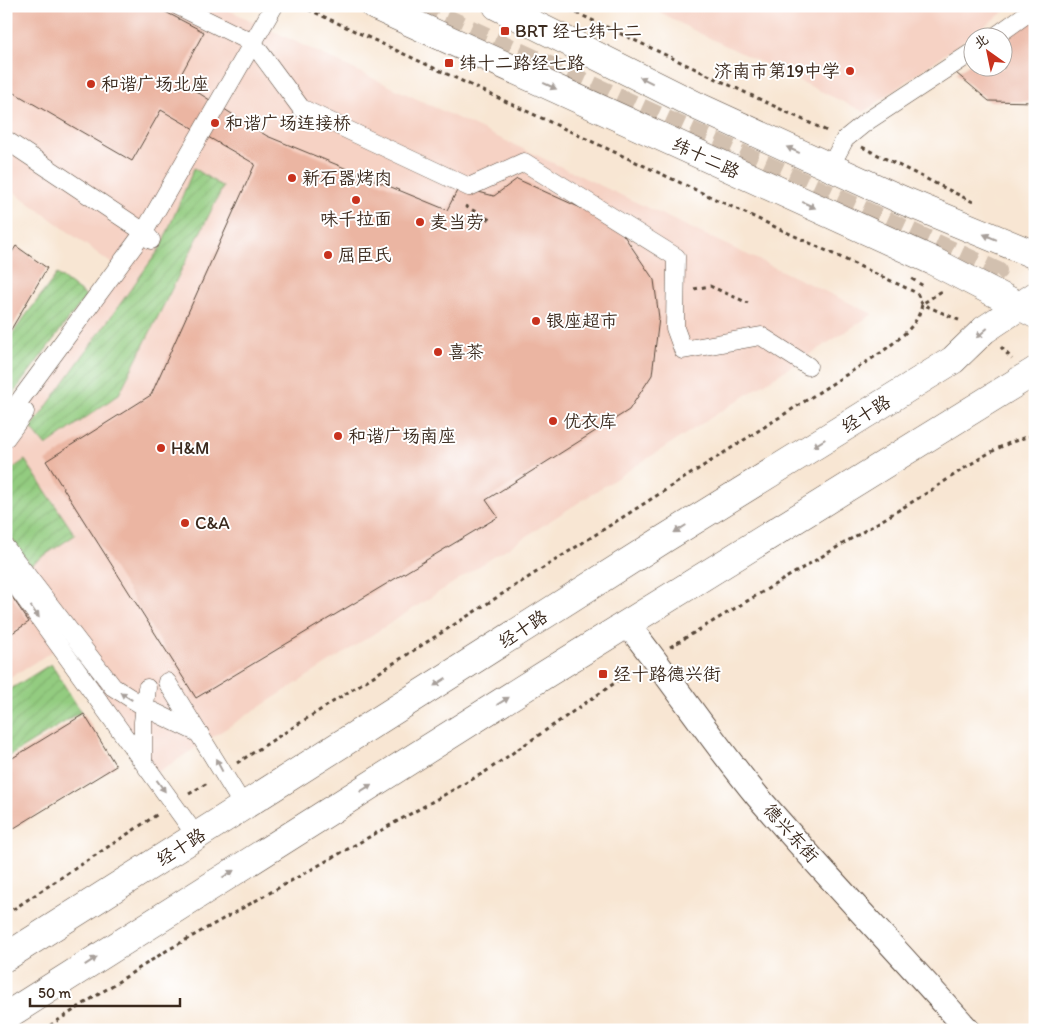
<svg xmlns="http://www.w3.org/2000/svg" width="1041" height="1036" font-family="Itim,'LXGW WenKai TC',sans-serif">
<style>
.built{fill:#f6d2c4}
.garden{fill:url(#garden-furrows);stroke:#677b4f}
.building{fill:#ebb5a2}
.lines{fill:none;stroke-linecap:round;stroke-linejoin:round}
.street-tunnel{stroke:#d2c0af;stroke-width:18;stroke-dasharray:18 9;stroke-linecap:butt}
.street-casing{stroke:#574639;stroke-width:19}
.secondary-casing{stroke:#574639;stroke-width:26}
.primary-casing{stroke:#574639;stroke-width:29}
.highway-casing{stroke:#574639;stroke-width:29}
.path{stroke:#574639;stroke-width:3;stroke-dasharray:4 4;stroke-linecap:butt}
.street{stroke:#fff;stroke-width:18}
.secondary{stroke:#fff;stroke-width:24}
.primary{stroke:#fff;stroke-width:28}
.highway{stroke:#fff;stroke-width:28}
.oneway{fill:#a79f9a}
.poi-dot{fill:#c8321e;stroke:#fff;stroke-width:2}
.labels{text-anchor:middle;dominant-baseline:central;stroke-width:4;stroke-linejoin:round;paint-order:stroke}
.poi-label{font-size:18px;fill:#3b2a1e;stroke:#fff;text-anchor:start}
.street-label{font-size:18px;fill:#3b2a1e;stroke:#fff}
</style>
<defs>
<pattern id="garden-furrows" width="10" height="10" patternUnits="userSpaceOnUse" patternTransform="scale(1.25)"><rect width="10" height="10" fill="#93cc80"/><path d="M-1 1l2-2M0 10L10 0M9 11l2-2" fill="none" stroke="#80af6e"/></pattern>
</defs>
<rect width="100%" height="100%" fill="#fff"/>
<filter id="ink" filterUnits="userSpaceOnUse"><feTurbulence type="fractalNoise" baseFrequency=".02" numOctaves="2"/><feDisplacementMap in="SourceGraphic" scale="10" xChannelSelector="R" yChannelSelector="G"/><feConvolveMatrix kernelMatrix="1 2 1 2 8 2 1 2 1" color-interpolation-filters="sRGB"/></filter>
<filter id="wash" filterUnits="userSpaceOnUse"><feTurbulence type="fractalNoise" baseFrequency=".0096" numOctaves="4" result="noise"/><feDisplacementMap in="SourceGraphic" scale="20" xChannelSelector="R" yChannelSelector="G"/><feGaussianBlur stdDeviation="1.12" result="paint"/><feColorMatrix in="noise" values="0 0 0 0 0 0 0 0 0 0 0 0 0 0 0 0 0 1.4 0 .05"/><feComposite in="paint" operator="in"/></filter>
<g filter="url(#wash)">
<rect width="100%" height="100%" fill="#f8e6d3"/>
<g class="built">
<polygon points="6,6 220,6 873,314 158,772 53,651 6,680 6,428 123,272 6,186"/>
<polygon points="649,6 1012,6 864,112 691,29"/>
</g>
<g class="garden">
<polygon points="194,168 223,187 119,394 46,446 31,428 161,247"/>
<polygon points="57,274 86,296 6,403 6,342"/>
<polygon points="25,460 75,535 30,565 6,529 6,473"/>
<polygon points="51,664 81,712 6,758 6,692"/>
</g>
<g id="blocks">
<g class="building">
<polygon points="6,6 154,6 204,32 178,80 267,136 447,210 459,187 494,196 517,179 616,224 654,280 659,318 652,375 629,410 486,500 498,517 196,698 46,461 151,395 255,164 161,110 132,161 6,88"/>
<polygon points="1035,14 1035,102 989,101 956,73 974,60 974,68 1004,68 1004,37"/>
<polygon points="16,246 47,268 6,338 6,261"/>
<polygon points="6,588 29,622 6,637"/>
<polygon points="84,714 116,766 6,833 6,762"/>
</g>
</g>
</g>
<g filter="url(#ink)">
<use href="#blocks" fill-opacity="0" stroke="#574639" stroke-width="1"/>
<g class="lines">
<polyline class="street-tunnel" points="421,6 998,271 995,274"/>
<g class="street-casing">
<g id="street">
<polyline points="178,6 253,43 301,108 469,187 524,162 676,257 675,328 683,350 761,336 808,366"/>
<polyline points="993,38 1035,8"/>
<polyline points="6,140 144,232 151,240"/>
<polyline points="830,167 845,139 866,122 974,51"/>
<polyline points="6,419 144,232 274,6"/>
<polyline points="6,438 25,412"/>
<polyline points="6,548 113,687 146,708 200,734"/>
<polyline points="6,572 197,837"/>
<polyline points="167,682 244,807"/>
<polyline points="143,761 143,722 147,688"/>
</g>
</g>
<g class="secondary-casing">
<path id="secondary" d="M628 625C673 682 712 741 758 797 826 876 899 952 968 1030"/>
</g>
<g class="primary-casing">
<g id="primary">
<polyline points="375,6 933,261 1035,314"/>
<polyline points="497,6 699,107 902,200 1035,255"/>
</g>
</g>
<g class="highway-casing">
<g id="highway">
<polyline points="6,957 664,539 953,360 984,330 1035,296"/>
<polyline points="6,1016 546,674 1035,371"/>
</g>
</g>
<g class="path">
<polyline points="301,6 917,293 922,304 961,321"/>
<polyline points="562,6 829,132"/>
<polyline points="862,147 973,202"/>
<polyline points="465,206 490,220"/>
<polyline points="912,279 925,287"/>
<polyline points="694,289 710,286 748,303"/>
<polyline points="1001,347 1012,359"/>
<path d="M670 647C754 597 838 547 922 496 958 474 993 444 1035 435"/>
<path d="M237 763 882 352C899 338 918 327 922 304L942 291"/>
<polyline points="189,794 209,782"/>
<polyline points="6,914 158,814"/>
<polyline points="43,1030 166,951 485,772 635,669"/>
</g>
<use href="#street" class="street"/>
<use href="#secondary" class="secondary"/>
<use href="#primary" class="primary"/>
<use href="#highway" class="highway"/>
</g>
<defs><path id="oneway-solid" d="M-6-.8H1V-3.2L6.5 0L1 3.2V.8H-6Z" transform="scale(1.25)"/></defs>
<g class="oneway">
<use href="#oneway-solid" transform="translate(646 80) rotate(-154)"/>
<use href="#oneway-solid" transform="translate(550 86) rotate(25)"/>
<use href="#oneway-solid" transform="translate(793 150) rotate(-155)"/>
<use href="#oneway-solid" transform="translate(809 205) rotate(25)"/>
<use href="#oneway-solid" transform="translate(990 237) rotate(-157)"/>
<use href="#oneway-solid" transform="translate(982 333) rotate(139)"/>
<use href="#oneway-solid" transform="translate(819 443) rotate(148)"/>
<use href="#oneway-solid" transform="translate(680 529) rotate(148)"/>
<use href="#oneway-solid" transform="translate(35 612) rotate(54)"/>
<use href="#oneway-solid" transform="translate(440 682) rotate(147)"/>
<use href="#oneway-solid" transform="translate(126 696) rotate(-147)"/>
<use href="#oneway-solid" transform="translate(503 701) rotate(-32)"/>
<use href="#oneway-solid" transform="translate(219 765) rotate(-118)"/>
<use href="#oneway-solid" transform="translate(161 786) rotate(54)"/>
<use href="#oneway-solid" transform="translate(366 788) rotate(-32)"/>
<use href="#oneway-solid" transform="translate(228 874) rotate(-32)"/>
<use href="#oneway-solid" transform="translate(91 961) rotate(-33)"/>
</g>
</g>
<g class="poi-dot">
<rect x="500" y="26" width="10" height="10" rx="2.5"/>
<rect x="444" y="58" width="10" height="10" rx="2.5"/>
<circle cx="850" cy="71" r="5"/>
<circle cx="91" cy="84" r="5"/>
<circle cx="215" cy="123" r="5"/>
<circle cx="292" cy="178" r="5"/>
<circle cx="356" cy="200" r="5"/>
<circle cx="420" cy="222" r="5"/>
<circle cx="328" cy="255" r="5"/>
<circle cx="536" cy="321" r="5"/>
<circle cx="438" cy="352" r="5"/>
<circle cx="553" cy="421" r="5"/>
<circle cx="338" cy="436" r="5"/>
<circle cx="161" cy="448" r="5"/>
<circle cx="185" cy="523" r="5"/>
<rect x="598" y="669" width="10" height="10" rx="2.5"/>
</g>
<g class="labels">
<g class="poi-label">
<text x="515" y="31">BRT 经七纬十二</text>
<text x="459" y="63">纬十二路经七路</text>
<text x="840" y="71" text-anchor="end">济南市第19中学</text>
<text x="101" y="84">和谐广场北座</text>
<text x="225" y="123">和谐广场连接桥</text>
<text x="302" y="178">新石器烤肉</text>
<text x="356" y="219" text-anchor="middle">味千拉面</text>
<text x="430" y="222">麦当劳</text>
<text x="338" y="255">屈臣氏</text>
<text x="546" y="321">银座超市</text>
<text x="448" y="352">喜茶</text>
<text x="563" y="421">优衣库</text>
<text x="348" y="436">和谐广场南座</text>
<text x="171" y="448">H&amp;M</text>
<text x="195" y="523">C&amp;A</text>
<text x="613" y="674">经十路德兴街</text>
</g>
<g class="street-label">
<text transform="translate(706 158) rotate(25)">纬十二路</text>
<text transform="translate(866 414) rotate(-32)">经十路</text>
<text transform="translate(523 629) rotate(-33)">经十路</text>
<text transform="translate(791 833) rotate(48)">德兴东街</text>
<text transform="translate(181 847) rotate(-32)">经十路</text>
</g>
</g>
<rect width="1041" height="1036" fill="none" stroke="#fff" stroke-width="25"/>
<g transform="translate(988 52) rotate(327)"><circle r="24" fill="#ffffff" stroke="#b1aaa5"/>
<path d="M0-4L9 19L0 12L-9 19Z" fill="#c8321e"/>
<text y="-8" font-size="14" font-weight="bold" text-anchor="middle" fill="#3b2a1e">北</text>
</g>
<path d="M30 998v8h150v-8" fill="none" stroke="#3b2a1e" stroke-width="2.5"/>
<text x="38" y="998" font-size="15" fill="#3b2a1e" stroke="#ffffff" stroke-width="4" paint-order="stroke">50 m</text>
</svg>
